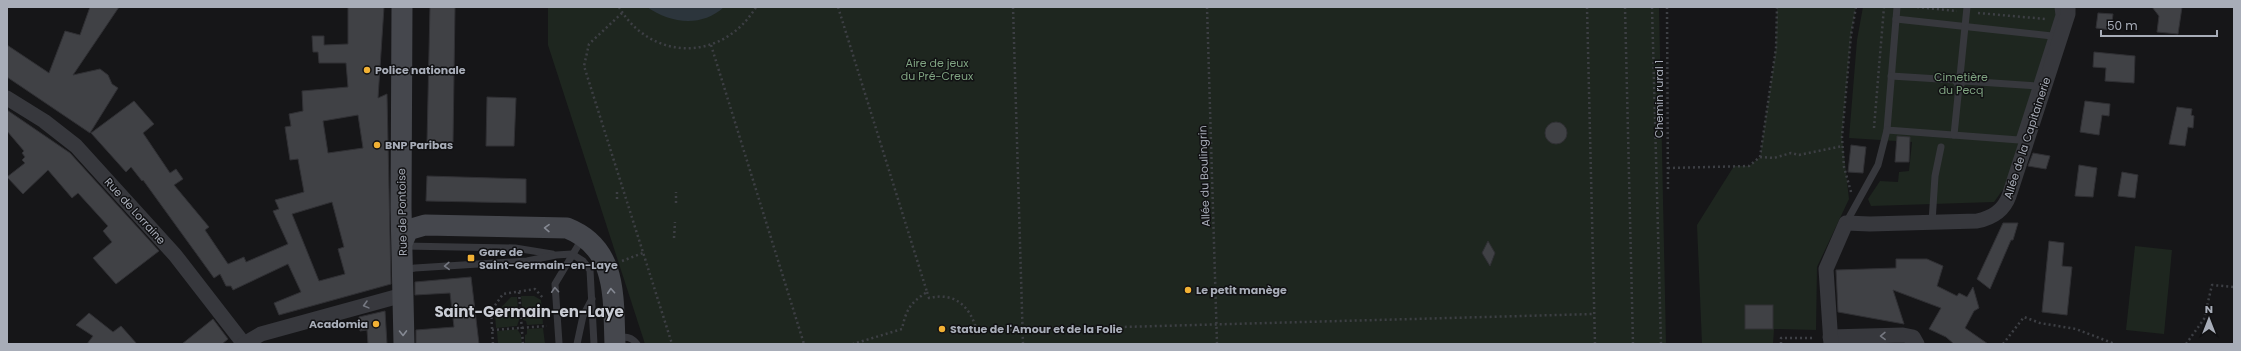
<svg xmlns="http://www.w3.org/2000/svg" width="2241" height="351" font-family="Poppins,sans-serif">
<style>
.green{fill:#1e261f}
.water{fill:#2c353c}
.building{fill:#404145;stroke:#303034;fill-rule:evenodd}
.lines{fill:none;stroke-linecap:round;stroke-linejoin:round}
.path{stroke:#3d3f44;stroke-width:2.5;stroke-dasharray:2 3;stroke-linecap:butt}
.service{stroke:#37383d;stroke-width:7}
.minor{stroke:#37383d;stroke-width:15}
.secondary{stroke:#45474d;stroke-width:21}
.oneway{stroke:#858993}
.oneway2{stroke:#757881}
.poi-dot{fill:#f2b134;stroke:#111113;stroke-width:1.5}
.labels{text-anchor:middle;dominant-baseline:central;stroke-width:3;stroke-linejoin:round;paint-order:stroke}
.park-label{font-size:11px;fill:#7fa381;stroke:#111113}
.poi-label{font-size:11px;font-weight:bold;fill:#a8adb8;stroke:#111113;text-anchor:start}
.street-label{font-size:11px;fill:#a8adb8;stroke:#111113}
.district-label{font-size:15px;font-weight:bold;fill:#c9ccd4;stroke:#111113}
</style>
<rect width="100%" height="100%" fill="#161618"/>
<g class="green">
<polygon points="548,7 1659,7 1666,344 645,344 548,45"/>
<polygon points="1777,7 1856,7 1851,35 1842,137 1849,199 1817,267 1816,330 1774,329 1773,344 1702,344 1697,225 1734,166 1749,166 1760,157 1776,48"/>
<polygon points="1863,7 2062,7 2007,184 1994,202 1871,206 1868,199 1880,181 1898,182 1899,172 1909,171 1912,142 1849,138 1857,40"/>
<polygon points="2135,246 2172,250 2164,334 2126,330"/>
<polygon points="521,296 534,296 541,300 543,324 527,325 526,321 523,320"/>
<polygon points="511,297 517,297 519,320 517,326 496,328 495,314"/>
<polygon points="543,328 545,344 525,344 525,335 527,334 527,329"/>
<polygon points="517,329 521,335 522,344 498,344 497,331"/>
</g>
<path class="water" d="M647 7H724C701 28 670 23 647 7Z"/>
<g class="building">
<polygon points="90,7 119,7 73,75 100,69 108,75 112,84 118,88 90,133 7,77 7,45 49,73 65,31 80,35"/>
<path d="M348 7H384L378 98 387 94 391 284 279 315 274 303 301 292 288 264 233 290 231 286H226L220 274 214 278 143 180 142 181 131 167 126 172 91 133 134 101 154 124 143 133 170 173 176 169 183 179 174 185 209 227 205 230 228 264 244 257 246 262 288 244 273 211 279 209 275 200 304 192 298 159 290 160 285 127 291 126 289 114 303 111 302 91 348 87 346 63H319L318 52H313L312 36H324V45L348 44ZM358 115 363 148 328 153 323 121ZM332 202 344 247 338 249 345 274 319 281 292 214Z"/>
<polygon points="430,7 455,7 453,142 427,142"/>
<polygon points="2152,7 2182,7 2178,34 2157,32 2159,16"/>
<polygon points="2098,13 2113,14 2111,30 2096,28"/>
<polygon points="2094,52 2135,56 2134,83 2105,81 2106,68 2093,67"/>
<polygon points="487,97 516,98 514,146 486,146"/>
<polygon points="2085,101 2110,104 2109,116 2102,115 2099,135 2080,132"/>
<polygon points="2177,107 2192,109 2191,115 2194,116 2193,128 2188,127 2185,146 2169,144"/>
<polygon points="7,110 70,153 159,251 116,284 93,258 112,242 103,231 108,226 78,193 72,198 48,170 23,194 7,177 25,163 22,160 25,157 22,153 24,151 7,131"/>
<circle cx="1556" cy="133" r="11"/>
<polygon points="1897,136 1910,137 1909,162 1895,162"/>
<polygon points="1851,145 1866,147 1863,173 1848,172"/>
<polygon points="2033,153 2050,156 2046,169 2028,166"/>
<polygon points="2079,165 2097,168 2093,197 2075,196"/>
<polygon points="2122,172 2138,175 2135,198 2118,196"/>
<polygon points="427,176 526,179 526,203 426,201"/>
<polygon points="2003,223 2018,223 2013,240 2011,240 1990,289 1977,279"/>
<polygon points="1488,241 1495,253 1490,266 1482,253"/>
<polygon points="2049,241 2064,243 2062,266 2072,267 2067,315 2042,312"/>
<polygon points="1896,259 1927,259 1943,266 1937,286 1957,296 1959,293 1967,297 1973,287 1979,308 1974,311 1965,328 1988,344 1954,344 1946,337 1929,329 1941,308 1893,290 1904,324 1838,312 1836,270 1896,268"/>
<polygon points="471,277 479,344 416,344 416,330 454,327 450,293 415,295 415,282"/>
<rect x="1745" y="305" width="28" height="24"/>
<polygon points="385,311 387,344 368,344 367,330 360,331 359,317"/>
<polygon points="89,313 113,332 121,326 137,344 87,344 93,336 76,325"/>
<polygon points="213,319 228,339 222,344 182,344"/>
</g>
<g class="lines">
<g class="path">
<path d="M619 7C651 62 723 62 756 7"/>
<path d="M838 7 927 292C910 303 906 310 902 329L853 344"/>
<polyline points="1013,7 1023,344"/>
<polyline points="1207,7 1217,344"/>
<polyline points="1587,7 1595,344"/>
<polyline points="1625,7 1633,344"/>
<polyline points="1652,7 1661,344"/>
<polyline points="1667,7 1668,190"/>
<polyline points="1917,7 1957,11"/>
<polyline points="622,13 589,44 584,66 672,344"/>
<polyline points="1978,13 2046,19"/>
<polyline points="711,45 804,344"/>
<polyline points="1874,128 1884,7"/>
<polyline points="1760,157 1774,158 1791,153 1799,155 1843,146"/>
<polyline points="1668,168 1749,166 1760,157 1776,48 1777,7"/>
<polyline points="617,192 617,202"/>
<polyline points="1851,192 1844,167 1842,137 1851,35 1856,7"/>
<polyline points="676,203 676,192"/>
<polyline points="674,238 675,222"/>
<polyline points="622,261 643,253"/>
<polyline points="519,292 523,344"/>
<path d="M927 292 929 298C955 292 970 306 977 331L1594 314"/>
<polyline points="492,330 547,326"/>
<polyline points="493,344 491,311 503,294 535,289 544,299"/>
<polyline points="1781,344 1781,338 1815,338"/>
<polyline points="2003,344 2024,317 2040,323 2076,329 2115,344"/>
<polyline points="2186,344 2204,319 2212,285 2234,287"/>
</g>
<g class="service">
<polyline points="1897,7 1887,130 2019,140 2059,15 2058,7"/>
<polyline points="1896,19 2052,36"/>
<polyline points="1891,76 1955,80"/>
<polyline points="1960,76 1964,81 1959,86 1955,80 1960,76 1967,7"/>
<polyline points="1964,81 2036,86"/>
<polyline points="1954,135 1959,86"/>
<polyline points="1932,222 1935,176 1941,147"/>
<polyline points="1846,223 1878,165 1887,130"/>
<polyline points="404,246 515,248 552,254"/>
<polyline points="404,270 415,268 527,261 556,255 572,254 583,261 590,270 594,344"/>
<path d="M616 337C625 337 631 336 637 344"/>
<polyline points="559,343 555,284 582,239"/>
<polyline points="577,344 583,316 592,299"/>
</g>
<g class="minor">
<polyline points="7,98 44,121 76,146 175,255 244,344"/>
<polyline points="1830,337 1903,335 1913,337 1917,344"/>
<polyline points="244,344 261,334 403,295"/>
<path d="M1831 344 1826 269 1846 223 1870 224 1977 221C1992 218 2004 210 2009 196L2068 14V7"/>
</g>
<g class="secondary">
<polyline points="402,7 401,208 404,344"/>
<path d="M403 241 408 230 425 225 567 228C618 248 613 298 615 344"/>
</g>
</g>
<defs><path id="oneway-chevron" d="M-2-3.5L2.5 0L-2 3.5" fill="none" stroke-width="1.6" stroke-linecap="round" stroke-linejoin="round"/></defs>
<g class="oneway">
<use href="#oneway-chevron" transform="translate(547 228) rotate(-179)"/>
<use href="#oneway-chevron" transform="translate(611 291) rotate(-94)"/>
<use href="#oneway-chevron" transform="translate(403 333) rotate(89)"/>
</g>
<g class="oneway2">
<use href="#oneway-chevron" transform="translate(447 266) rotate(178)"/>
<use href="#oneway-chevron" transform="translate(555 290) rotate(-94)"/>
<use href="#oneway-chevron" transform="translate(366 305) rotate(165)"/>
<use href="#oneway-chevron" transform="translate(1883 336) rotate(179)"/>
</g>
<g class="poi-dot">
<circle cx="367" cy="70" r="4"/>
<circle cx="377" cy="145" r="4"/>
<rect x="467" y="254" width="8" height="8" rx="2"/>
<circle cx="1188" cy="290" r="4"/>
<circle cx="376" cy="324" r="4"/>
<circle cx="942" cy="329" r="4"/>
</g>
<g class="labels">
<g class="park-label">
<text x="937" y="63">Aire de jeux<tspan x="937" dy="13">du Pré-Creux</tspan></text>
<text x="1961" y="77">Cimetière<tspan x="1961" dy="13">du Pecq</tspan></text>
</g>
<g class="poi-label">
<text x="375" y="70">Police nationale</text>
<text x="385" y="145">BNP Paribas</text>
<text x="479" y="252">Gare de<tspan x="479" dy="13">Saint-Germain-en-Laye</tspan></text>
<text x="1196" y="290">Le petit manège</text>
<text x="368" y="324" text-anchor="end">Acadomia</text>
<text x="950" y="329">Statue de l'Amour et de la Folie</text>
</g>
<g class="street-label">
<text transform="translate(1659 99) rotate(-90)">Chemin rural 1</text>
<text transform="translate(2027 138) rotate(-72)">Allée de la Capitainerie</text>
<text transform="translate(1204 176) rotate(-92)">Allée du Boulingrin</text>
<text transform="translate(135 211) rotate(48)">Rue de Lorraine</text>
<text transform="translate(402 212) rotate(-91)">Rue de Pontoise</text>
</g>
<g class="district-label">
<text x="529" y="311">Saint-Germain-en-Laye</text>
</g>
</g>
<rect width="2241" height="351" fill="none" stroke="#a8adb8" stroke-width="16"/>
<g transform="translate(2209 319)" stroke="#111113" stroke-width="3" paint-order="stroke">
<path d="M0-3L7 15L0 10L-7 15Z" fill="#a8adb8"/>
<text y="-6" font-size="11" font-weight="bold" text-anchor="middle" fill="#a8adb8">N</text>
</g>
<path d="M2101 30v6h116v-6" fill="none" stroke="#a8adb8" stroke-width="2"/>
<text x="2107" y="30" font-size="12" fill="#a8adb8" stroke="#111113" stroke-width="3" paint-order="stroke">50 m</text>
</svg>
